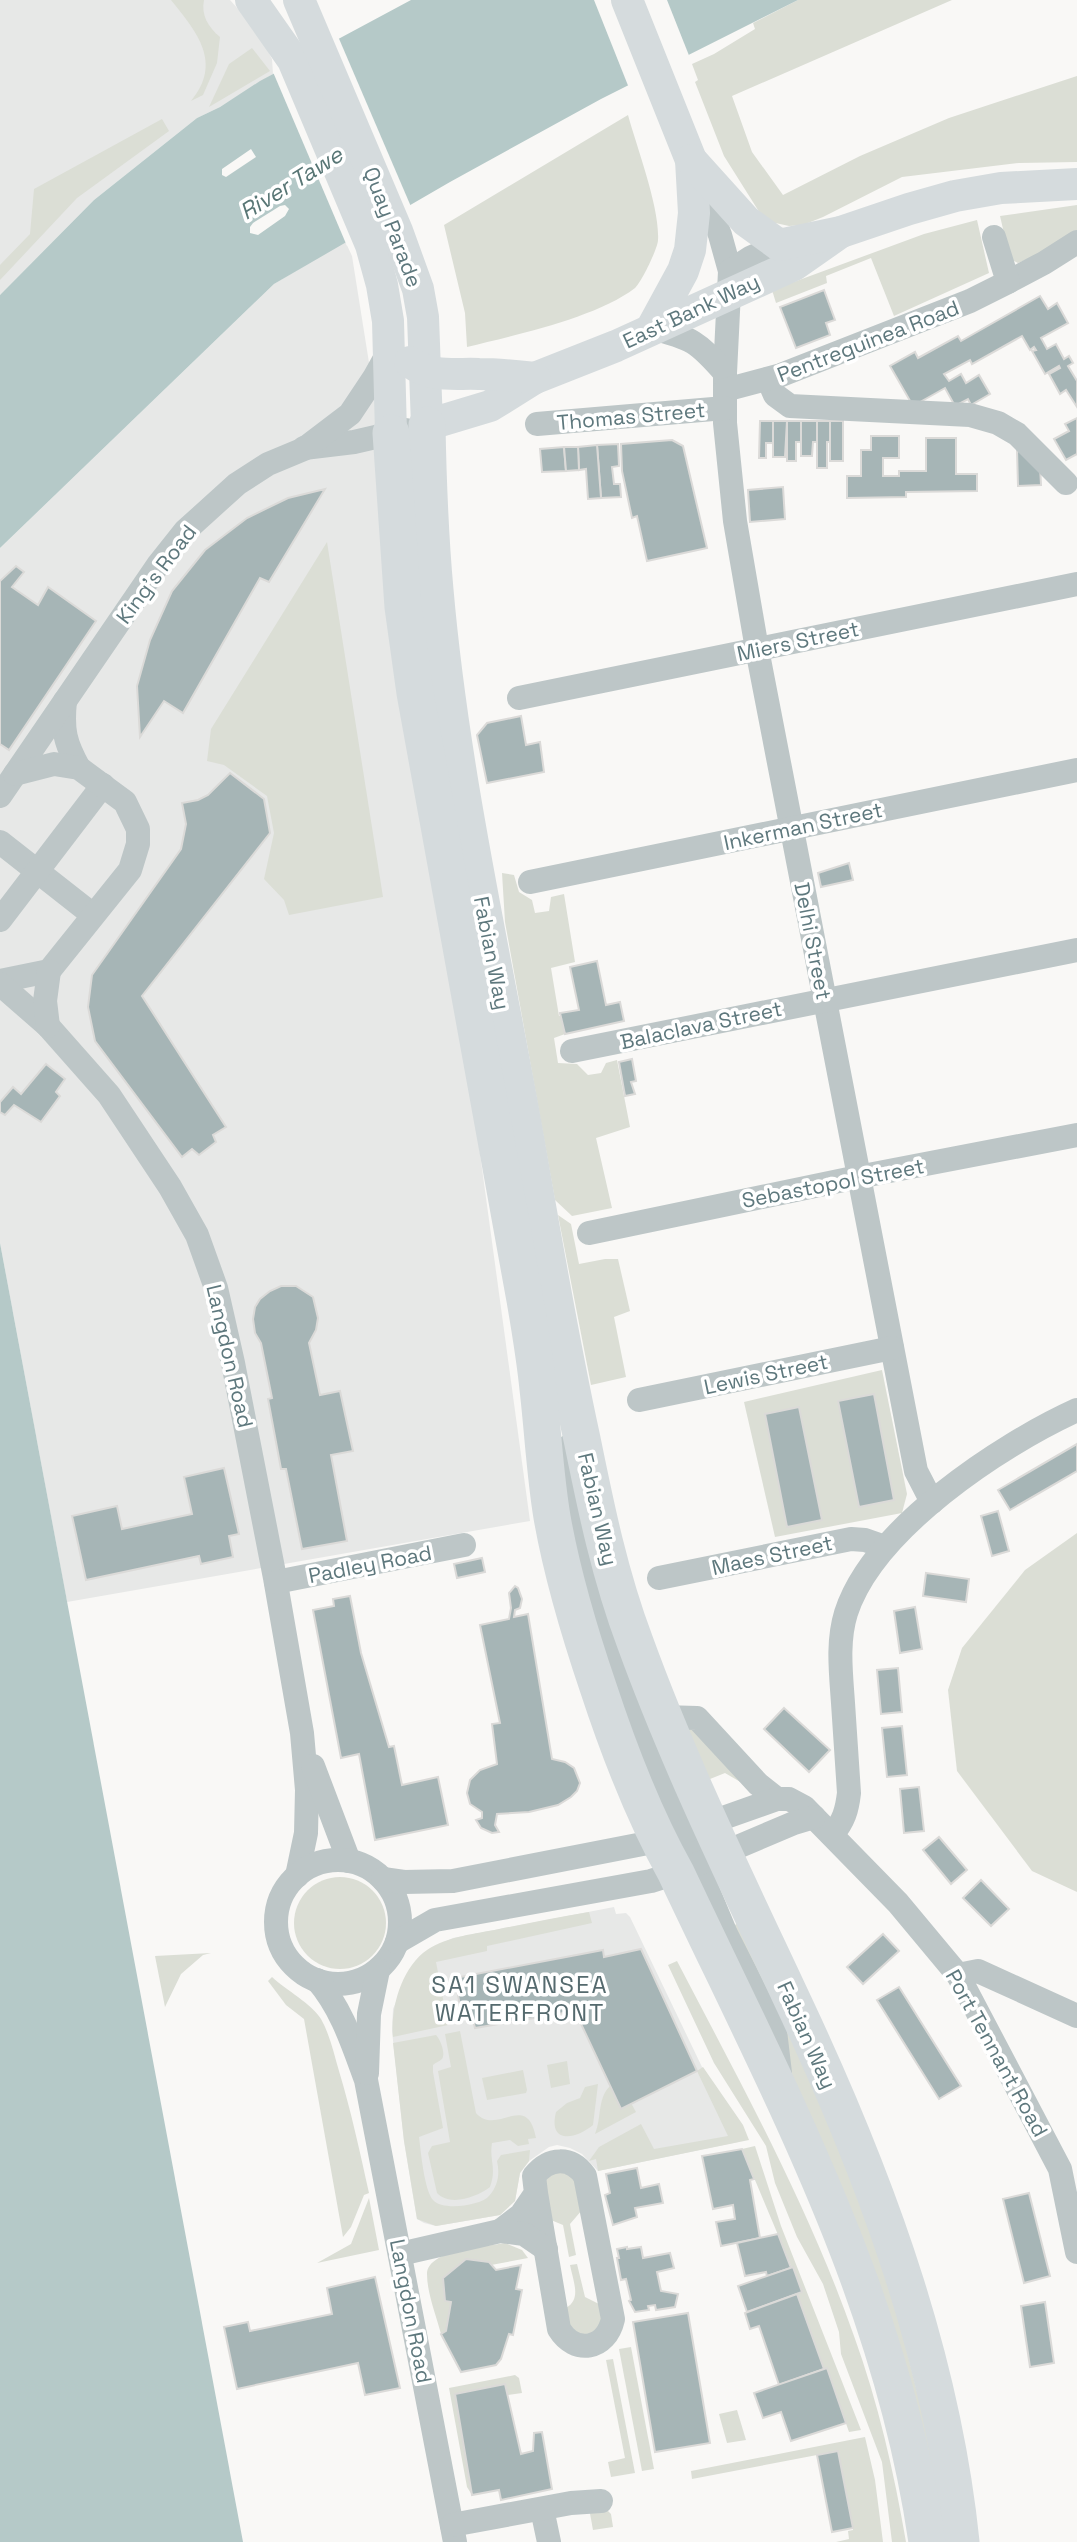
<svg xmlns="http://www.w3.org/2000/svg" width="1077" height="2542" font-family="'Space Grotesk',sans-serif">
<style>
.built{fill:#e7e8e7}
.green{fill:#dbded5}
.water{fill:#b5c9c8;fill-rule:evenodd}
.pier{fill:#f9f8f6}
.building{fill:#a6b5b6;stroke:#dbdad8;stroke-width:2}
.lines{fill:none;stroke-linecap:round;stroke-linejoin:round}
.minor{stroke:#bdc6c7;stroke-width:24}
.major{stroke:#d5dbdd;stroke-width:32}
.highway{stroke:#d5dbdd;stroke-width:37}
.labels{text-anchor:middle;dominant-baseline:central;stroke-width:7;stroke-linejoin:round;paint-order:stroke}
.street-label{font-size:21px;fill:#5e787d;stroke:#fff}
.water-label{font-size:23px;font-style:italic;fill:#587675;stroke:#fff}
.quarter-label{font-size:24px;letter-spacing:2px;fill:#556a6e;stroke:#fff}
</style>
<rect width="100%" height="100%" fill="#f9f8f6"/>
<g class="built">
<polygon points="0,0 230,0 256,29 272,59 273,74 220,107 197,118 94,200 0,295"/>
<polygon points="345,241 352,256 392,507 530,1521 67,1602 0,1243 0,548 274,284"/>
<polygon points="614,1907 616,1914 626,1913 630,1917 738,2142 598,2171 582,2154 570,2148 557,2145 549,2147 529,2161 520,2173 515,2201 500,2215 436,2226 424,2223 417,2219 404,2141 392,2031 393,2009 409,1971 429,1949 453,1938"/>
</g>
<g class="green">
<path d="M171 0H204C201 15 208 27 220 37L217 63 203 95 191 101C223 63 197 32 171 0Z"/>
<polygon points="798,0 952,0 732,96 752,152 783,195 860,156 949,118 1077,76 1077,162 1019,163 902,177 823,217 803,225 789,226 771,222 763,218 724,156 695,82 698,80 692,64 714,54 755,29 753,23"/>
<polygon points="252,48 270,71 209,107 229,64"/>
<path d="M628 115C637 148 660 208 658 240 658 248 641 283 635 288 596 318 515 335 467 347L465 313 444 225Z"/>
<polygon points="162,119 169,131 77,198 0,280 0,265 30,234 34,189"/>
<polygon points="1077,205 1077,239 1018,263 1010,259 1000,216"/>
<polygon points="977,220 989,273 894,316 871,258 826,276 827,283 776,303 772,290 924,234"/>
<polygon points="327,542 383,897 289,915 284,900 264,879 274,833 267,796 224,765 207,761 211,729"/>
<polygon points="502,873 514,875 519,892 532,900 535,913 549,911 551,897 564,894 575,962 551,968 559,1016 564,1016 565,1034 554,1038 558,1063 577,1064 588,1075 601,1073 606,1063 617,1060 630,1127 596,1138 612,1208 572,1216 555,1200 505,922"/>
<polygon points="558,1215 571,1224 579,1264 605,1259 618,1259 630,1311 614,1317 626,1377 591,1385"/>
<polygon points="882,1370 907,1494 902,1513 775,1537 744,1402"/>
<polygon points="1077,1533 1077,1892 1032,1871 957,1771 948,1690 962,1648 1025,1570"/>
<polygon points="687,1724 749,1787 725,1773 705,1781"/>
<circle cx="340" cy="1923" r="46"/>
<path d="M589 1912 592 1923 487 1946V1951L436 1962 448 2025 393 2037C390 2008 402 1967 427 1950 448 1936 475 1934 499 1929 529 1923 559 1917 589 1912Z"/>
<polygon points="744,1920 873,2216 951,2527 731,1927"/>
<polygon points="211,1953 203,1955 181,1974 165,2007 155,1956"/>
<path d="M677 1961C741 2084 808 2205 854 2336 878 2402 894 2472 906 2542H892L882 2462 841 2354 839 2332 823 2284 797 2237 775 2183 766 2146 714 2063 668 1965Z"/>
<path d="M272 1977C286 1990 312 2004 321 2019 330 2035 334 2054 339 2071 351 2111 360 2152 369 2193L364 2195 351 2227 343 2237 304 2019 286 2005 268 1981Z"/>
<path d="M460 2031 476 2113C497 2137 527 2090 536 2138L528 2139 529 2144 518 2146 510 2140 492 2143C489 2160 497 2168 490 2187 477 2197 450 2207 437 2193L428 2153 432 2146 450 2142 438 2071 451 2067 445 2034Z"/>
<path d="M436 2035C440 2039 446 2053 442 2059 439 2062 436 2062 433 2065V2072L443 2128 419 2137C421 2152 424 2189 433 2200 442 2211 480 2206 489 2196 498 2186 500 2174 497 2161L501 2155 530 2150 529 2161 520 2173 515 2201 500 2215 436 2226 417 2219 404 2141 393 2043Z"/>
<polygon points="567,2061 570,2084 551,2088 547,2065"/>
<polygon points="703,2067 743,2125 749,2140 598,2171 596,2159 589,2161 599,2147 641,2124 654,2149 728,2136 697,2071"/>
<polygon points="523,2070 527,2090 526,2093 487,2100 482,2078"/>
<path d="M598 2084 593 2125C575 2140 548 2144 556 2112L567 2103 580 2098 585 2087Z"/>
<path d="M610 2086 631 2103 636 2112 595 2134C602 2117 597 2099 610 2086Z"/>
<polygon points="755,2146 781,2226 861,2430 849,2432 827,2369 824,2369 797,2294 802,2292 742,2149"/>
<polygon points="558,2170 574,2178 582,2210 570,2224 576,2255 569,2257 563,2225 546,2218 543,2188 548,2174"/>
<polygon points="369,2198 379,2250 317,2263 351,2244"/>
<path d="M505 2243 522 2250 528 2258 491 2265 489 2262 466 2259 445 2301 451 2302 446 2331 441 2334C436 2315 427 2293 427 2274 428 2249 486 2247 505 2243Z"/>
<path d="M577 2264 585 2297 601 2305 604 2318 597 2332 581 2335 570 2327 566 2308C582 2299 573 2281 570 2265Z"/>
<polygon points="631,2347 654,2469 642,2471 619,2349"/>
<polygon points="613,2359 635,2473 611,2477 608,2462 625,2458 606,2360"/>
<polygon points="515,2375 519,2378 522,2393 508,2395 505,2384 455,2394 472,2495 467,2487 449,2388"/>
<polygon points="737,2410 746,2440 727,2443 719,2414"/>
<polygon points="865,2437 875,2480 883,2542 836,2542 849,2539 848,2531 853,2530 838,2451 692,2479 691,2471"/>
<polygon points="589,2508 607,2510 611,2514 613,2527 593,2530"/>
</g>
<g class="water">
<path d="M411 0H798L601 99 450 182 274 284 0 548V295L94 200 197 118 220 107 260 81ZM251 149 256 157 226 177 222 175V169ZM285 205 289 209 285 216 258 235 250 233V227L253 223 280 206Z"/>
<polygon points="0,1243 243,2542 0,2542"/>
</g>
<g class="pier">
<polygon points="594,0 667,0 690,58 629,88"/>
<polygon points="337,34 412,209 347,246 273,72"/>
</g>
<g class="building">
<polygon points="824,290 835,320 826,323 830,335 796,348 780,307"/>
<polygon points="1040,296 1048,309 1057,303 1068,323 1041,338 1047,349 1056,344 1064,359 1069,356 1073,363 1068,366 1077,381 1077,407 1066,390 1060,394 1049,374 1060,368 1059,366 1045,374 1032,351 1036,350 1034,347 1030,350 1022,336 972,364 970,360 944,374 949,381 961,374 966,383 979,375 990,394 971,405 968,399 955,406 945,388 913,406 890,366 915,352 918,358 958,336 961,341"/>
<polygon points="1077,418 1077,454 1066,460 1054,439 1069,431 1065,424"/>
<polygon points="760,421 773,421 773,443 766,443 766,458 759,458"/>
<polygon points="773,421 787,421 785,457 773,457"/>
<polygon points="787,421 801,421 801,442 796,442 796,461 787,461"/>
<polygon points="801,421 817,421 817,442 813,442 812,456 801,456"/>
<polygon points="817,421 830,421 830,442 827,442 827,468 817,468"/>
<rect x="830" y="421" width="13" height="40"/>
<polygon points="871,436 899,436 899,458 883,458 883,476 899,476 899,471 926,471 926,438 956,438 956,474 977,474 977,491 906,492 906,497 847,498 847,476 861,476 861,450 871,450"/>
<polygon points="672,440 683,446 707,548 647,561 637,516 632,518 622,471 621,444"/>
<polygon points="618,444 619,466 612,467 614,484 620,484 621,497 601,498 597,445"/>
<polygon points="597,445 601,498 588,499 586,469 579,470 578,447"/>
<polygon points="564,447 566,471 542,472 540,449"/>
<polygon points="564,447 578,447 579,470 566,471"/>
<polygon points="1017,450 1040,466 1041,485 1018,486"/>
<polygon points="783,487 785,519 750,522 748,490"/>
<polygon points="325,489 269,582 260,578 183,713 164,701 140,737 137,686 150,640 172,591 205,550 247,518 288,498"/>
<polygon points="16,566 24,572 12,587 38,605 48,587 96,621 9,750 0,744 0,581"/>
<polygon points="521,716 526,745 540,742 544,772 487,783 477,735 487,723"/>
<polygon points="230,773 264,799 270,833 142,996 226,1127 213,1135 216,1142 199,1155 192,1149 182,1157 95,1041 88,1007 92,975 181,849 186,824 182,803 198,800 208,795"/>
<polygon points="849,863 853,880 821,887 818,873"/>
<polygon points="597,961 606,1005 620,1002 624,1021 565,1034 560,1013 579,1010 570,967"/>
<polygon points="632,1059 636,1081 631,1082 635,1094 625,1096 619,1062"/>
<polygon points="46,1064 65,1079 56,1092 60,1096 41,1122 14,1105 5,1115 0,1112 0,1102 13,1087 21,1094"/>
<polygon points="281,1286 296,1286 313,1297 318,1318 316,1330 309,1343 320,1395 340,1391 353,1451 331,1455 347,1541 302,1549 286,1469 281,1469 268,1399 272,1398 261,1343 255,1333 253,1319 255,1307 260,1299 270,1291"/>
<polygon points="874,1394 894,1500 859,1507 838,1401"/>
<polygon points="799,1407 822,1520 787,1527 765,1414"/>
<polygon points="1077,1444 1077,1471 1010,1510 998,1490"/>
<polygon points="224,1468 239,1534 229,1536 233,1557 201,1564 199,1556 86,1580 72,1516 117,1506 122,1529 192,1514 184,1477"/>
<polygon points="998,1511 1009,1551 992,1556 981,1516"/>
<polygon points="482,1558 485,1572 457,1578 454,1564"/>
<polygon points="926,1573 969,1579 966,1602 923,1596"/>
<polygon points="515,1586 518,1588 522,1599 520,1608 515,1610 514,1617 528,1614 552,1759 565,1762 574,1768 580,1783 577,1791 571,1797 558,1805 529,1812 497,1814 495,1825 499,1832 492,1833 481,1828 476,1820 482,1818 482,1812 470,1804 467,1793 470,1780 480,1770 497,1764 492,1724 500,1723 480,1625 509,1619 511,1608 509,1593"/>
<polygon points="350,1596 361,1653 389,1747 394,1746 402,1785 438,1777 448,1825 375,1840 359,1754 341,1758 313,1610 334,1606 333,1599"/>
<polygon points="915,1607 922,1649 900,1653 894,1611"/>
<polygon points="898,1668 902,1712 881,1714 877,1670"/>
<polygon points="784,1708 830,1750 809,1772 764,1729"/>
<polygon points="902,1726 907,1775 887,1777 882,1728"/>
<polygon points="919,1787 924,1831 904,1833 900,1789"/>
<polygon points="939,1837 967,1870 951,1884 923,1850"/>
<polygon points="981,1880 1009,1909 991,1926 963,1898"/>
<polygon points="883,1934 899,1951 863,1984 847,1967"/>
<polygon points="641,1949 697,2071 621,2109 575,2011 475,2028 469,2004 460,2006 455,1978 603,1950 604,1957"/>
<polygon points="899,1987 961,2086 939,2099 877,2000"/>
<polygon points="742,2149 754,2179 750,2180 760,2238 721,2246 716,2222 735,2219 733,2205 713,2209 702,2156"/>
<polygon points="637,2168 641,2188 659,2184 663,2203 635,2208 637,2217 613,2225 605,2195 610,2193 606,2174"/>
<polygon points="1029,2193 1050,2276 1024,2283 1003,2199"/>
<polygon points="778,2234 791,2268 767,2276 766,2272 745,2276 737,2243"/>
<polygon points="627,2247 627,2249 641,2247 643,2258 670,2253 674,2268 657,2272 661,2291 678,2294 675,2307 656,2310 655,2305 648,2306 649,2310 635,2312 629,2301 631,2300 626,2279 621,2280 617,2258 619,2258 617,2249"/>
<polygon points="466,2259 489,2262 496,2270 521,2265 516,2289 522,2290 513,2335 509,2334 501,2359 496,2365 461,2372 441,2334 446,2331 451,2302 445,2301 443,2278"/>
<polygon points="793,2267 802,2292 747,2312 738,2286"/>
<polygon points="375,2277 400,2388 365,2395 358,2363 237,2389 224,2327 248,2322 250,2331 332,2314 327,2288"/>
<polygon points="797,2294 824,2369 779,2385 759,2326 750,2329 745,2313"/>
<polygon points="1045,2302 1054,2363 1030,2367 1021,2306"/>
<polygon points="688,2313 710,2443 655,2452 633,2322"/>
<polygon points="827,2368 846,2423 791,2441 781,2412 763,2418 754,2393"/>
<polygon points="505,2384 521,2454 533,2451 534,2433 542,2432 552,2489 501,2500 499,2490 472,2495 455,2394"/>
<polygon points="838,2451 853,2528 832,2532 817,2455"/>
</g>
<g class="lines">
<g class="minor">
<polyline points="697,176 720,235 730,271 725,373 725,423 735,521 757,649 916,1471 932,1502"/>
<polyline points="730,271 750,258 779,245"/>
<polyline points="1008,282 1044,263 1077,242"/>
<path d="M652 328C692 338 698 342 725 373"/>
<polyline points="768,379 775,395 790,406 970,415 998,423 1017,434 1066,483"/>
<polyline points="725,390 781,375 970,301 1008,282 994,237"/>
<polyline points="537,424 725,408"/>
<polyline points="304,448 354,442 406,430"/>
<polyline points="519,698 1077,584"/>
<path d="M65 701C62 730 65 743 79 768"/>
<polyline points="0,796 158,565 185,531 237,484 268,464 304,449 350,414 374,378 389,351"/>
<polyline points="0,842 93,915"/>
<polyline points="530,882 1077,770"/>
<polyline points="0,920 103,785"/>
<polyline points="0,981 49,971 130,870 138,844 138,829 125,802 79,768 54,764 15,774"/>
<polyline points="0,984 48,1026 109,1095 170,1187 197,1235 216,1288 233,1363 275,1578 302,1733 307,1790 306,1833 297,1876"/>
<polyline points="48,1026 45,1001 49,971"/>
<polyline points="572,1051 1077,950"/>
<polyline points="589,1233 858,1177 1077,1135"/>
<polyline points="639,1400 892,1348"/>
<polyline points="568,1447 575,1513 596,1599 621,1676 683,1831 685,1846"/>
<polyline points="659,1578 851,1539 865,1540 885,1547"/>
<polyline points="276,1582 464,1545"/>
<polyline points="663,1717 697,1718 758,1784 777,1799"/>
<polyline points="313,1766 349,1861"/>
<path d="M832 1835C844 1821 847 1810 849 1793 847 1763 845 1733 843 1703 841 1673 837 1642 846 1613 873 1529 1000 1445 1077 1410"/>
<polyline points="697,1848 697,1864 726,1934 775,2031 780,2073"/>
<circle cx="338" cy="1922" r="62"/>
<polyline points="383,1879 404,1882 453,1881 658,1841 777,1799 789,1799 804,1807 898,1903 958,1975 1060,2169 1077,2252"/>
<polyline points="397,1942 435,1920 651,1881 676,1873 794,1823 814,1817"/>
<polyline points="958,1975 978,1971 1077,2016"/>
<path d="M317 1980C342 2009 353 2045 366 2080L455 2542"/>
<polyline points="367,2073 369,2014 378,1970"/>
<path d="M500 2231 521 2215 536 2193 534 2176C549 2157 571 2156 585 2176L613 2319C606 2350 575 2355 559 2329L536 2193"/>
<polyline points="400,2254 500,2231 524,2234 546,2249"/>
<polyline points="542,2509 549,2542"/>
<polyline points="452,2525 571,2503 601,2501"/>
</g>
<g class="major">
<polyline points="251,0 293,60 371,245 382,285 388,321 391,433"/>
<polyline points="299,0 397,231 418,289 423,317 427,425 490,406 535,378 616,346 794,265 841,232"/>
<polyline points="627,0 691,160 694,213 690,250 683,271 652,328"/>
<polyline points="691,160 746,221 779,245 841,232 909,209 955,196 1001,188 1077,184"/>
<path d="M410 362C432 378 454 373 479 374 498 374 517 376 535 378"/>
</g>
<g class="highway">
<path d="M427 425C428 480 430 535 435 590 451 774 493 954 525 1135 543 1237 560 1339 582 1439 596 1508 610 1576 635 1642 684 1777 749 1906 809 2036 882 2196 943 2366 961 2542"/>
<path d="M391 433 403 607 415 693 525 1300C530 1329 535 1359 538 1389 543 1432 545 1475 552 1517 562 1574 579 1631 598 1687 619 1751 643 1814 676 1873 780 2094 892 2297 927 2542"/>
</g>
</g>
<g class="labels">
<g class="street-label">
<text transform="translate(393 227) rotate(69)">Quay Parade</text>
<text transform="translate(691 311) rotate(-25)">East Bank Way</text>
<text transform="translate(868 341) rotate(-21)">Pentreguinea Road</text>
<text transform="translate(631 416) rotate(-5)">Thomas Street</text>
<text transform="translate(156 574) rotate(-53)">King's Road</text>
<text transform="translate(798 641) rotate(-12)">Miers Street</text>
<text transform="translate(803 826) rotate(-12)">Inkerman Street</text>
<text transform="translate(813 941) rotate(79)">Delhi Street</text>
<text transform="translate(492 953) rotate(79)">Fabian Way</text>
<text transform="translate(701 1025) rotate(-12)">Balaclava Street</text>
<text transform="translate(833 1183) rotate(-11)">Sebastopol Street</text>
<text transform="translate(230 1356) rotate(77)">Langdon Road</text>
<text transform="translate(766 1374) rotate(-12)">Lewis Street</text>
<text transform="translate(598 1509) rotate(77)">Fabian Way</text>
<text transform="translate(772 1555) rotate(-12)">Maes Street</text>
<text transform="translate(370 1564) rotate(-11)">Padley Road</text>
<text transform="translate(807 2035) rotate(66)">Fabian Way</text>
<text transform="translate(997 2053) rotate(61)">Port Tennant Road</text>
<text transform="translate(411 2311) rotate(79)">Langdon Road</text>
</g>
<g class="water-label">
<text transform="translate(291 183) rotate(-32)">River Tawe</text>
</g>
<g class="quarter-label">
<text x="520" y="1984">SA1 SWANSEA<tspan x="520" dy="28">WATERFRONT</tspan></text>
</g>
</g>
</svg>
